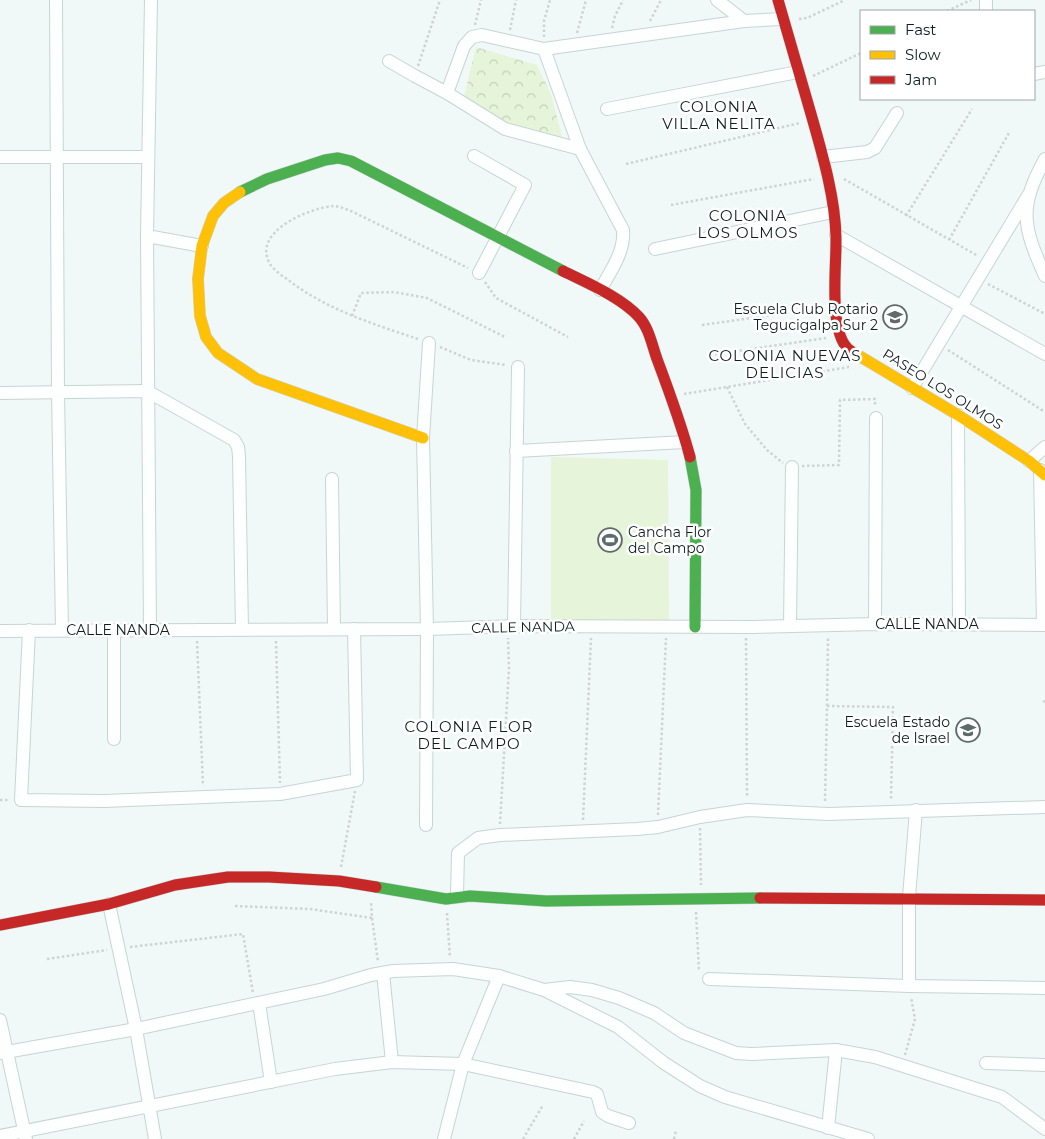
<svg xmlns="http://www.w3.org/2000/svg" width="1045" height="1139" font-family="Montserrat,sans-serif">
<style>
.park{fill:url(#park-crowns)}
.pitch{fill:#e6f4d9}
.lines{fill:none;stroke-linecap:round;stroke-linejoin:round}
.street-casing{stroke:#c8d4d3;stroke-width:14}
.fast-casing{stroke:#c8d4d3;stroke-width:12}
.slow-casing{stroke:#c8d4d3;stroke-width:12}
.jam-casing{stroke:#c8d4d3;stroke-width:12}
.path{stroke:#cfd3d2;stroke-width:2.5;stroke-dasharray:2.5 2.5;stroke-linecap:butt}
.street{stroke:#fdfefe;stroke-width:12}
.fast{stroke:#4caf50;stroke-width:11}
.slow{stroke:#ffc107;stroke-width:11}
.jam{stroke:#c62828;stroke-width:11}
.labels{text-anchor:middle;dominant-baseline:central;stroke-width:5;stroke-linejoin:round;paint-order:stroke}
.poi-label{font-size:14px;fill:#0e201e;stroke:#fff;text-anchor:end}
.street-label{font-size:14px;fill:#0e201e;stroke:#fff}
.neighbourhood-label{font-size:15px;letter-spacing:1px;fill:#0e201e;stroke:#fff}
</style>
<defs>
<pattern id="park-crowns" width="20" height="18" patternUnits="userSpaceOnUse" patternTransform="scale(1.25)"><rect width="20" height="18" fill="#e6f4d9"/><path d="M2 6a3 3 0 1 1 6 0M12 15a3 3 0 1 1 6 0" fill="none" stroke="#c4d1ba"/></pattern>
</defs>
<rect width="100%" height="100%" fill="#f0f9f8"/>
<polygon class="park" points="476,47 537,65 551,94 563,140 509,128 463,101"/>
<polygon class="pitch" points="551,457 668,460 669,620 551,623"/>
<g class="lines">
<g class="street-casing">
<g id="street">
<polyline points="56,0 58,392 62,630"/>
<polyline points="717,0 744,21"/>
<polyline points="986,0 986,11"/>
<path d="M544 49 580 149 623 230C625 252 610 272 600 290"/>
<polyline points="389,61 415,76 447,93 505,129 580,149"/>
<polyline points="1034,74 1045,72"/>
<polyline points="447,93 464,46 472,37 482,35 544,49 744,21 782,19"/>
<polyline points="607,109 798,72"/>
<polyline points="474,156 525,185 479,273"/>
<polyline points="0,157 148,157"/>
<polyline points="823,157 867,152 875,148 897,113"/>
<path d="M1045 159C1018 208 1023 227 1045 276"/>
<polyline points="836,235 1045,354"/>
<polyline points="147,236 202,246"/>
<polyline points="655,249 833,212"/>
<polyline points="912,388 1029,194"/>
<polyline points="0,393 147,391 234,440 238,447 239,456 242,629"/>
<polyline points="958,415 959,624"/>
<polyline points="516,451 685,442"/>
<polyline points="1029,461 1045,447"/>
<polyline points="1040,470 1043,625"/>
<polyline points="332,479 334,629"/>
<polyline points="875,624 876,418"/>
<polyline points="514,626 518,367"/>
<polyline points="790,626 792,467"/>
<polyline points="29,630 21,800 104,801 280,794 357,780 354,629"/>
<polyline points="150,630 147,236 151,0"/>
<polyline points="0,631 427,629 514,626 752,627 875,624 1045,625"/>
<polyline points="114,739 114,630"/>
<polyline points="426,825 427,629 423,438 429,343"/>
<polyline points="457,896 458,853 478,838 500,835 637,829 658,827 700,817 747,810 828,814 1045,807"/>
<polyline points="109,904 136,1029 155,1139"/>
<polyline points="383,973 392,1062"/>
<polyline points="709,979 909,986 1045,988"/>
<polyline points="909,986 909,897 916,810"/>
<polyline points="544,990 570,987 592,990 619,998 654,1013 684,1033 736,1053 751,1054 836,1050 875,1057 1002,1097 1045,1129"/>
<polyline points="259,1003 271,1082"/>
<polyline points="0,1020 26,1139"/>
<polyline points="0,1053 136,1029 324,989 371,975 393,971 453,969 499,976 544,990 618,1027 664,1063 700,1086 725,1097 868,1139"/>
<polyline points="986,1063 1045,1065"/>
<polyline points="828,1128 836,1050"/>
<polyline points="0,1136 335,1069 392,1062 463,1064 593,1092 597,1094 602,1112 608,1116 629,1123"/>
<polyline points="444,1139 463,1064 499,976"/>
</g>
</g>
<g class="fast-casing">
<g id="fast">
<polyline points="240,192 267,179 325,160 338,158 351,161 563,271"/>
<polyline points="690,457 696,490 695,627"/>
<polyline points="376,887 446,899 470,896 546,901 760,898"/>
</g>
</g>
<g class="slow-casing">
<g id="slow">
<polyline points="240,192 224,203 213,216 202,246 198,279 200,316 206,337 218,353 257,379 423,438"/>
<polyline points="851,351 958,415 1029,461 1045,475"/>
</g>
</g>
<g class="jam-casing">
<g id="jam">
<path d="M778 0C789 38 800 76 811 114 822 153 835 196 836 237 837 263 827 336 851 351"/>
<path d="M563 271C587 283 621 297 639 317 649 328 652 345 657 359 669 391 681 423 690 457"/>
<polyline points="760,898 1045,900"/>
<polyline points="0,925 109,904 175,885 228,877 269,877 339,881 376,887"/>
</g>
</g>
<g class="path">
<polyline points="947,11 971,0"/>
<polyline points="799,19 807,18 845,0"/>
<polyline points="650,21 661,0"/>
<polyline points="475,25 481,0"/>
<polyline points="612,28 615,16 623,0"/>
<polyline points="510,30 516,0"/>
<polyline points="577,33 586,0"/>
<polyline points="544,37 544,21 550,0"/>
<polyline points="418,66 440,0"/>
<polyline points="813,76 861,53"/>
<polyline points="626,164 800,123"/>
<polyline points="844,179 978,256"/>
<polyline points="671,205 814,179"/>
<polyline points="906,216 972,109"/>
<polyline points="949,240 1010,131"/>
<polyline points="485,282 496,298 568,337"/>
<polyline points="988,284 1045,314"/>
<polyline points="352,316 361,293 394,292 427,298 505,337"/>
<polyline points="702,325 822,308"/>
<path d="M418 339C373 324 325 309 287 279 281 275 274 270 270 264 251 232 309 208 333 206 339 206 345 209 351 211L468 268"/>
<polyline points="440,347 471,360 506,365"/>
<polyline points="948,350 1045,412"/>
<polyline points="710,355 826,338"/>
<polyline points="727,387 745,424 767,450 783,463"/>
<polyline points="684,394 849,367"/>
<polyline points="802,466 839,465 840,400 875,399 875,407"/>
<polyline points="746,638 747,798"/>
<polyline points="197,641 203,786"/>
<polyline points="276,641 280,783"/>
<polyline points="1043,701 1045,702"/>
<polyline points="827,706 828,637"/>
<polyline points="0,800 8,800"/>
<polyline points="825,801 827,706 893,707 891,800"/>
<polyline points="658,815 666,638"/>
<polyline points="583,820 591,638"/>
<polyline points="500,824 509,668 508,638"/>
<polyline points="700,828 701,885"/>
<polyline points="341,867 355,791"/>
<polyline points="235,906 310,909 372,918 371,901"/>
<polyline points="696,912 699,971"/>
<polyline points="447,913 450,958"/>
<polyline points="372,918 378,962"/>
<polyline points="130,947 243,934 253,993"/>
<polyline points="47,959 107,950"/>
<polyline points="905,1055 915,1019 911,997"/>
<polyline points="523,1139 543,1105"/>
<polyline points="574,1139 584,1121"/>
<polyline points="674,1139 676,1130"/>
</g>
<use href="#street" class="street"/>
<use href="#fast" class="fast"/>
<use href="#slow" class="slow"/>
<use href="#jam" class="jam"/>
</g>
<defs>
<g id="school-ring" transform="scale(1.25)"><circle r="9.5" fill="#fff" stroke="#5d6c6a" stroke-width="1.5"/><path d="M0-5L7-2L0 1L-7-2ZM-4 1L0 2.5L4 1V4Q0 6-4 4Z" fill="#5d6c6a"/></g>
<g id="stadium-ring" transform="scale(1.25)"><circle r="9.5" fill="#fff" stroke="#5d6c6a" stroke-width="1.5"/><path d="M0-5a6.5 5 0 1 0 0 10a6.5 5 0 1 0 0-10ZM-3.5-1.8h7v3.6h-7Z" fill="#5d6c6a"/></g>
</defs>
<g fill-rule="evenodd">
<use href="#school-ring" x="895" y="317"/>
<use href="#stadium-ring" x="610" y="540"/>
<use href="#school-ring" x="968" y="730"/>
</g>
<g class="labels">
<g class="poi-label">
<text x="878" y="309">Escuela Club Rotario<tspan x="878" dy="16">Tegucigalpa Sur 2</tspan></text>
<text x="628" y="532" text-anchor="start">Cancha Flor<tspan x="628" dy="16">del Campo</tspan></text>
<text x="950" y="722">Escuela Estado<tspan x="950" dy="16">de Israel</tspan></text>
</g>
<g class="street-label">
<text transform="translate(943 389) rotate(32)">PASEO LOS OLMOS</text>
<text x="927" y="624">CALLE NANDA</text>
<text transform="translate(523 627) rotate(-1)">CALLE NANDA</text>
<text x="118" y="630">CALLE NANDA</text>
</g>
<g class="neighbourhood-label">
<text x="719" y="106">COLONIA<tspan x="719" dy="17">VILLA NELITA</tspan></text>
<text x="748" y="215">COLONIA<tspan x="748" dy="17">LOS OLMOS</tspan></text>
<text x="785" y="355">COLONIA NUEVAS<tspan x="785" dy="17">DELICIAS</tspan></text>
<text x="469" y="726">COLONIA FLOR<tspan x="469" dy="17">DEL CAMPO</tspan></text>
</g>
</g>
<rect x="860" y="10" width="175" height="90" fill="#ffffff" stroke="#9fa6a5"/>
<rect x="870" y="26" width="25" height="8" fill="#4caf50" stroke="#9fa6a5"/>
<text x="905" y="35" font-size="15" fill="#0e201e">Fast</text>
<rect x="870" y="51" width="25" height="8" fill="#ffc107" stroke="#9fa6a5"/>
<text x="905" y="60" font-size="15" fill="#0e201e">Slow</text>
<rect x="870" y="76" width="25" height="8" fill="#c62828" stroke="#9fa6a5"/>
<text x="905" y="85" font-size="15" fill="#0e201e">Jam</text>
</svg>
